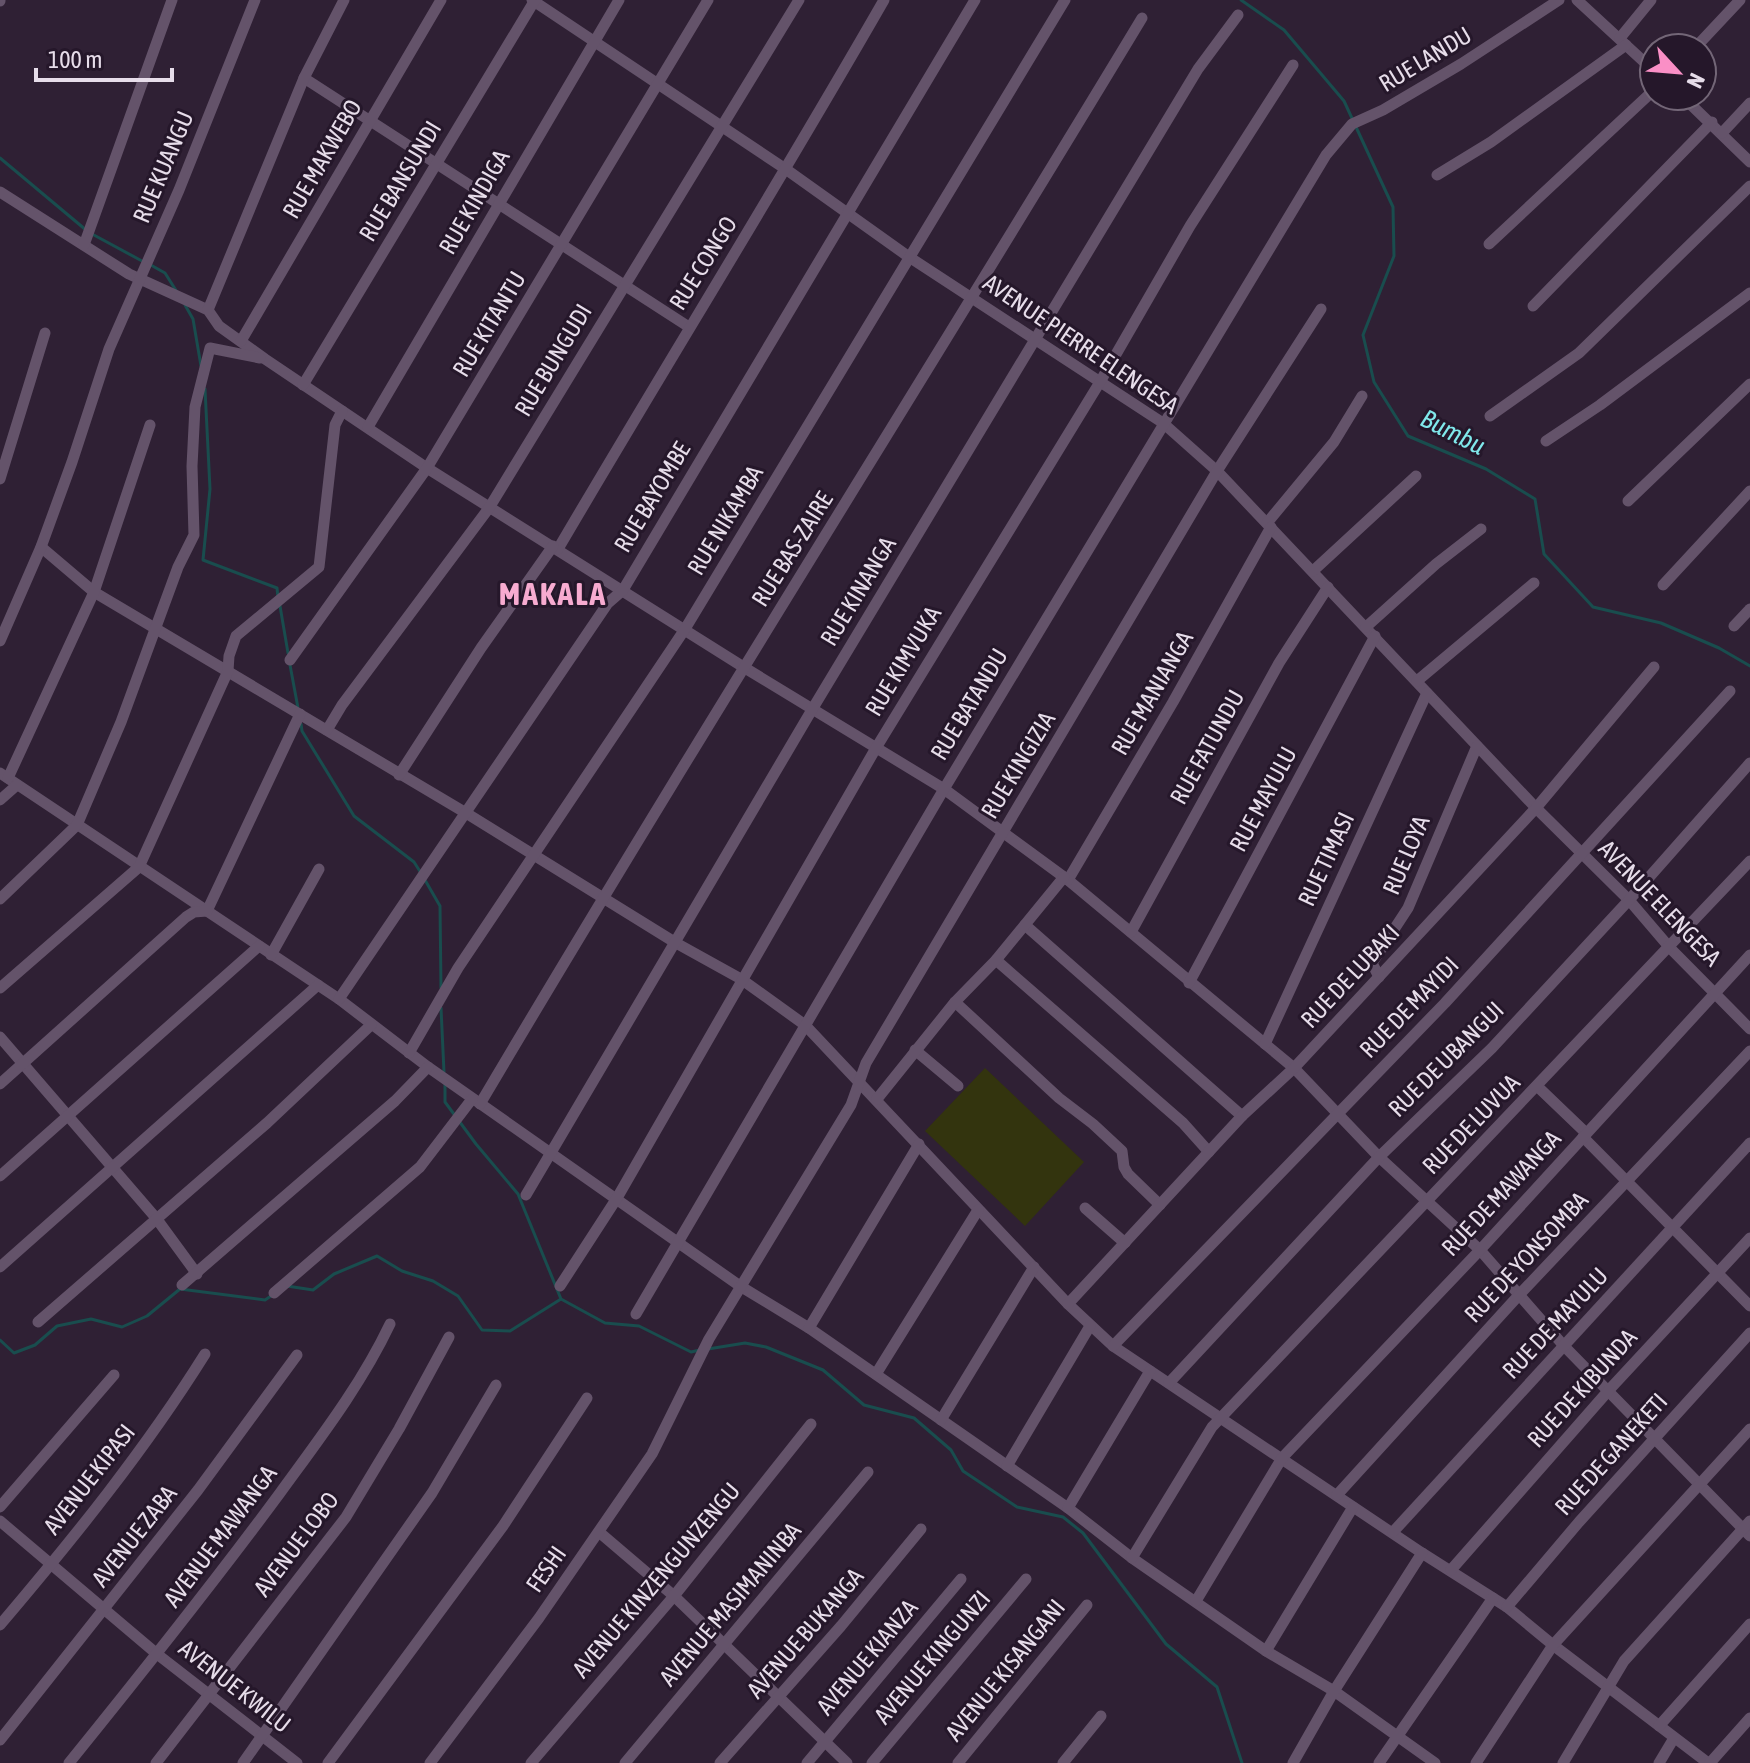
<svg xmlns="http://www.w3.org/2000/svg" width="1750" height="1763" font-family="'Asap Condensed',sans-serif">
<style>
.green{fill:#33340e}
.lines{fill:none;stroke-linecap:round;stroke-linejoin:round}
.stream{stroke:#194d4e;stroke-width:3}
.minor{stroke:#64536a;stroke-width:11}
.labels{text-anchor:middle;dominant-baseline:central;stroke-width:6;stroke-linejoin:round;paint-order:stroke}
.street-label{font-size:24px;fill:#e7ddea;stroke:#25172a}
.water-label{font-size:26px;font-style:italic;fill:#80e8eb;stroke:#25172a}
.district-label{font-size:32px;font-weight:bold;letter-spacing:2px;fill:#f7abd0;stroke:#25172a}
</style>
<rect width="100%" height="100%" fill="#2f2034"/>
<polygon class="green" points="985,1068 1084,1162 1025,1226 925,1131"/>
<g class="lines">
<g class="stream">
<polyline points="1241,0 1284,30 1344,101 1393,207 1394,256 1363,335 1374,382 1408,436 1486,469 1535,499 1544,554 1593,607 1661,623 1719,648 1750,666"/>
<polyline points="0,158 86,230"/>
<polyline points="92,234 142,261"/>
<polyline points="149,264 165,273 177,292"/>
<polyline points="185,305 193,319 201,366"/>
<polyline points="205,389 210,489 203,560 277,588 278,598"/>
<polyline points="280,606 288,653"/>
<polyline points="290,665 298,708"/>
<polyline points="301,724 302,731 354,816 414,862 421,873"/>
<polyline points="425,880 440,906 441,988"/>
<polyline points="441,1008 444,1072"/>
<polyline points="445,1084 445,1102 476,1144 518,1194 561,1299 605,1323 639,1326 691,1352 700,1350"/>
<polyline points="287,1286 313,1290 334,1274 377,1256 402,1271 433,1281 458,1296 482,1330 510,1331 561,1299"/>
<polyline points="0,1340 14,1353 35,1345 57,1326 91,1319 122,1327 147,1316 180,1289 265,1300 271,1296"/>
<polyline points="708,1349 745,1343 766,1347 823,1370 864,1405 914,1418 951,1450 963,1471 1017,1507 1063,1517 1083,1533 1166,1644 1217,1687 1242,1763"/>
</g>
<g class="minor">
<polyline points="532,0 787,170 909,257 1163,423 1217,471 1536,808 1629,900 1670,948 1750,1029"/>
<polyline points="1577,0 1654,71"/>
<polyline points="0,1 0,0"/>
<polyline points="1620,38 1651,0"/>
<polyline points="1695,48 1740,0"/>
<polyline points="304,78 689,327"/>
<polyline points="1682,96 1750,162"/>
<polyline points="1722,133 1750,103"/>
<polyline points="1437,175 1491,142 1626,45"/>
<polyline points="0,192 129,274 208,310 219,326 265,359 427,468 745,668 944,789 1068,880 1294,1068 1379,1157 1480,1250 1564,1346 1750,1536"/>
<polyline points="1489,244 1654,90"/>
<polyline points="84,245 172,0"/>
<polyline points="1533,306 1712,122"/>
<polyline points="208,310 304,78 344,0"/>
<polyline points="241,341 441,0"/>
<polyline points="303,385 535,0"/>
<polyline points="1490,416 1579,353 1750,186"/>
<polyline points="368,427 619,0"/>
<polyline points="1546,441 1600,405 1750,293"/>
<polyline points="0,479 45,333"/>
<polyline points="1628,501 1750,384"/>
<polyline points="1267,523 1334,442 1362,396"/>
<polyline points="41,547 94,592 466,813 676,943 741,979 805,1025 1068,1304 1113,1346 1422,1553 1507,1607 1553,1645 1708,1763"/>
<path d="M558 549C666 365 778 185 884 0"/>
<polyline points="1313,571 1416,476"/>
<polyline points="1663,585 1750,491"/>
<polyline points="1734,626 1750,609"/>
<polyline points="1366,627 1436,564 1481,529"/>
<polyline points="0,641 41,547 72,462 109,349 179,190 255,0"/>
<polyline points="290,660 427,468 708,0"/>
<polyline points="1417,681 1534,583"/>
<polyline points="327,730 342,705 489,508 799,0"/>
<polyline points="0,773 339,999 428,1067 740,1286 809,1328 1068,1508 1132,1558 1266,1651 1334,1691 1435,1763"/>
<polyline points="399,775 481,648 553,546"/>
<polyline points="8,778 94,592 150,425"/>
<polyline points="0,800 17,785"/>
<polyline points="1068,880 1173,702 1271,527"/>
<polyline points="0,899 77,825 121,722 178,567 194,535 192,466 195,407 210,348 260,358"/>
<polyline points="1025,925 1242,1116"/>
<polyline points="1131,932 1279,663 1328,587"/>
<polyline points="271,955 319,869"/>
<polyline points="996,960 1183,1123 1209,1152"/>
<polyline points="1379,977 1372,963 1408,908 1477,746"/>
<polyline points="1189,983 1375,636"/>
<polyline points="0,988 139,867 228,671 229,656 236,636 319,567 335,425 342,411"/>
<polyline points="339,999 608,603 623,590 975,0"/>
<polyline points="955,1002 1059,1098 1093,1124 1122,1151 1124,1167 1128,1174 1160,1205"/>
<polyline points="0,1037 156,1218 197,1274"/>
<polyline points="1265,1044 1427,693"/>
<polyline points="915,1050 958,1086"/>
<polyline points="409,1053 458,968 685,629 1065,0"/>
<polyline points="0,1084 186,917 194,912 207,911 300,714"/>
<polyline points="1538,1087 1586,1133"/>
<polyline points="877,1099 955,1002 996,960 1064,877"/>
<path d="M480 1104C696 739 923 381 1142 18"/>
<polyline points="1583,1137 1750,1306"/>
<polyline points="0,1176 259,946"/>
<polyline points="526,1195 813,708 1198,69 1238,15"/>
<polyline points="1085,1208 1125,1243"/>
<polyline points="0,1267 318,985"/>
<polyline points="182,1285 395,1101 428,1067"/>
<polyline points="560,1286 617,1198 876,748 1100,382 1190,226 1293,65"/>
<polyline points="274,1293 420,1167 472,1099"/>
<polyline points="1068,1304 1242,1116 1294,1068 1536,808 1654,667"/>
<polyline points="636,1314 944,789 1326,155 1352,124 1383,110 1461,64 1559,0"/>
<polyline points="38,1322 267,1123 371,1025"/>
<polyline points="809,1328 919,1144"/>
<polyline points="1113,1346 1445,1003 1730,691"/>
<polyline points="876,1374 978,1210"/>
<polyline points="1169,1383 1379,1157 1492,1048 1629,900 1750,763"/>
<polyline points="941,1420 1034,1267"/>
<polyline points="1007,1466 1090,1326"/>
<polyline points="1337,1495 1519,1295 1750,1051"/>
<polyline points="0,1507 114,1375"/>
<polyline points="1068,1508 1150,1371"/>
<polyline points="0,1521 157,1654 297,1763"/>
<polyline points="599,1532 674,1596 847,1763"/>
<polyline points="1393,1532 1750,1143"/>
<polyline points="1132,1558 1212,1427 1750,861"/>
<polyline points="1451,1570 1609,1390 1750,1238"/>
<polyline points="1196,1601 1282,1458 1480,1250 1750,955"/>
<polyline points="1507,1607 1579,1522 1750,1333"/>
<path d="M0 1625C73 1539 145 1450 205 1354"/>
<polyline points="1266,1651 1353,1507"/>
<polyline points="1659,1726 1750,1624"/>
<polyline points="0,1740 198,1490 297,1355"/>
<path d="M69 1763C141 1674 212 1585 280 1493 320 1438 361 1385 390 1324"/>
<polyline points="156,1763 346,1517 399,1429 449,1337"/>
<polyline points="243,1763 432,1493 496,1385"/>
<polyline points="328,1763 503,1526 587,1398"/>
<polyline points="430,1763 539,1618 652,1454 709,1339 851,1105 866,1063 1217,471 1321,309"/>
<polyline points="531,1763 674,1596 811,1424"/>
<polyline points="625,1763 868,1472"/>
<polyline points="720,1763 841,1626 921,1529"/>
<polyline points="807,1763 961,1579"/>
<polyline points="872,1763 1026,1579"/>
<polyline points="958,1763 1087,1605"/>
<polyline points="1063,1763 1101,1716"/>
<polyline points="1293,1763 1334,1691 1422,1553"/>
<polyline points="1379,1763 1493,1598"/>
<polyline points="1476,1763 1553,1645 1750,1429"/>
<polyline points="1563,1763 1624,1661 1750,1521"/>
<polyline points="1659,1763 1674,1738"/>
<polyline points="1710,1763 1750,1718"/>
</g>
</g>
<g class="labels">
<g class="street-label">
<text transform="translate(1425 59) rotate(-31)">RUE LANDU</text>
<text transform="translate(322 159) rotate(-60)">RUE MAKWEBO</text>
<text transform="translate(163 167) rotate(-67)">RUE KUANGU</text>
<text transform="translate(400 181) rotate(-59)">RUE BANSUNDI</text>
<text transform="translate(474 202) rotate(-60)">RUE KINDIGA</text>
<text transform="translate(703 263) rotate(-58)">RUE CONGO</text>
<text transform="translate(489 324) rotate(-59)">RUE KITANTU</text>
<text transform="translate(1081 344) rotate(34)">AVENUE PIERRE ELENGESA</text>
<text transform="translate(553 360) rotate(-59)">RUE BUNGUDI</text>
<text transform="translate(652 497) rotate(-59)">RUE BAYOMBE</text>
<text transform="translate(725 520) rotate(-59)">RUE NIKAMBA</text>
<text transform="translate(792 549) rotate(-58)">RUE BAS-ZAIRE</text>
<text transform="translate(858 591) rotate(-59)">RUE KINANGA</text>
<text transform="translate(903 661) rotate(-59)">RUE KIMVUKA</text>
<text transform="translate(1152 693) rotate(-60)">RUE MANIANGA</text>
<text transform="translate(969 704) rotate(-59)">RUE BATANDU</text>
<text transform="translate(1207 747) rotate(-61)">RUE FATUNDU</text>
<text transform="translate(1018 765) rotate(-59)">RUE KINGIZIA</text>
<text transform="translate(1263 799) rotate(-62)">RUE MAYULU</text>
<text transform="translate(1406 855) rotate(-67)">RUE LOYA</text>
<text transform="translate(1326 859) rotate(-65)">RUE TIMASI</text>
<text transform="translate(1660 903) rotate(46)">AVENUE ELENGESA</text>
<text transform="translate(1350 976) rotate(-47)">RUE DE LUBAKI</text>
<text transform="translate(1409 1007) rotate(-46)">RUE DE MAYIDI</text>
<text transform="translate(1446 1059) rotate(-45)">RUE DE UBANGUI</text>
<text transform="translate(1471 1124) rotate(-46)">RUE DE LUVUA</text>
<text transform="translate(1501 1193) rotate(-47)">RUE DE MAWANGA</text>
<text transform="translate(1526 1257) rotate(-47)">RUE DE YONSOMBA</text>
<text transform="translate(1555 1323) rotate(-47)">RUE DE MAYULU</text>
<text transform="translate(1582 1388) rotate(-48)">RUE DE KIBUNDA</text>
<text transform="translate(1611 1454) rotate(-48)">RUE DE GANEKETI</text>
<text transform="translate(89 1479) rotate(-52)">AVENUE KIPASI</text>
<text transform="translate(134 1536) rotate(-52)">AVENUE ZABA</text>
<text transform="translate(220 1536) rotate(-53)">AVENUE MAWANGA</text>
<text transform="translate(296 1544) rotate(-53)">AVENUE LOBO</text>
<text transform="translate(546 1569) rotate(-55)">FESHI</text>
<text transform="translate(656 1580) rotate(-50)">AVENUE KINZENGUNZENGU</text>
<text transform="translate(730 1604) rotate(-50)">AVENUE MASIMANINBA</text>
<text transform="translate(805 1633) rotate(-49)">AVENUE BUKANGA</text>
<text transform="translate(867 1657) rotate(-50)">AVENUE KIANZA</text>
<text transform="translate(932 1657) rotate(-50)">AVENUE KINGUNZI</text>
<text transform="translate(1005 1670) rotate(-51)">AVENUE KISANGANI</text>
<text transform="translate(235 1686) rotate(38)">AVENUE KWILU</text>
</g>
<g class="water-label">
<text transform="translate(1453 432) rotate(27)">Bumbu</text>
</g>
<g class="district-label">
<text x="553" y="593">MAKALA</text>
</g>
</g>
<g transform="translate(1678 72) rotate(116)"><circle r="38" fill="#25172a" stroke="#736677" stroke-width="2"/>
<path d="M0-6L14 30L0 20L-14 30Z" fill="#fa8fc6"/>
<text y="-12" font-size="22" font-weight="bold" text-anchor="middle" fill="#e7ddea">N</text>
</g>
<path d="M36 68v12h136v-12" fill="none" stroke="#e7ddea" stroke-width="4"/>
<text x="48" y="68" font-size="24" fill="#e7ddea" stroke="#25172a" stroke-width="6" paint-order="stroke">100 m</text>
</svg>
